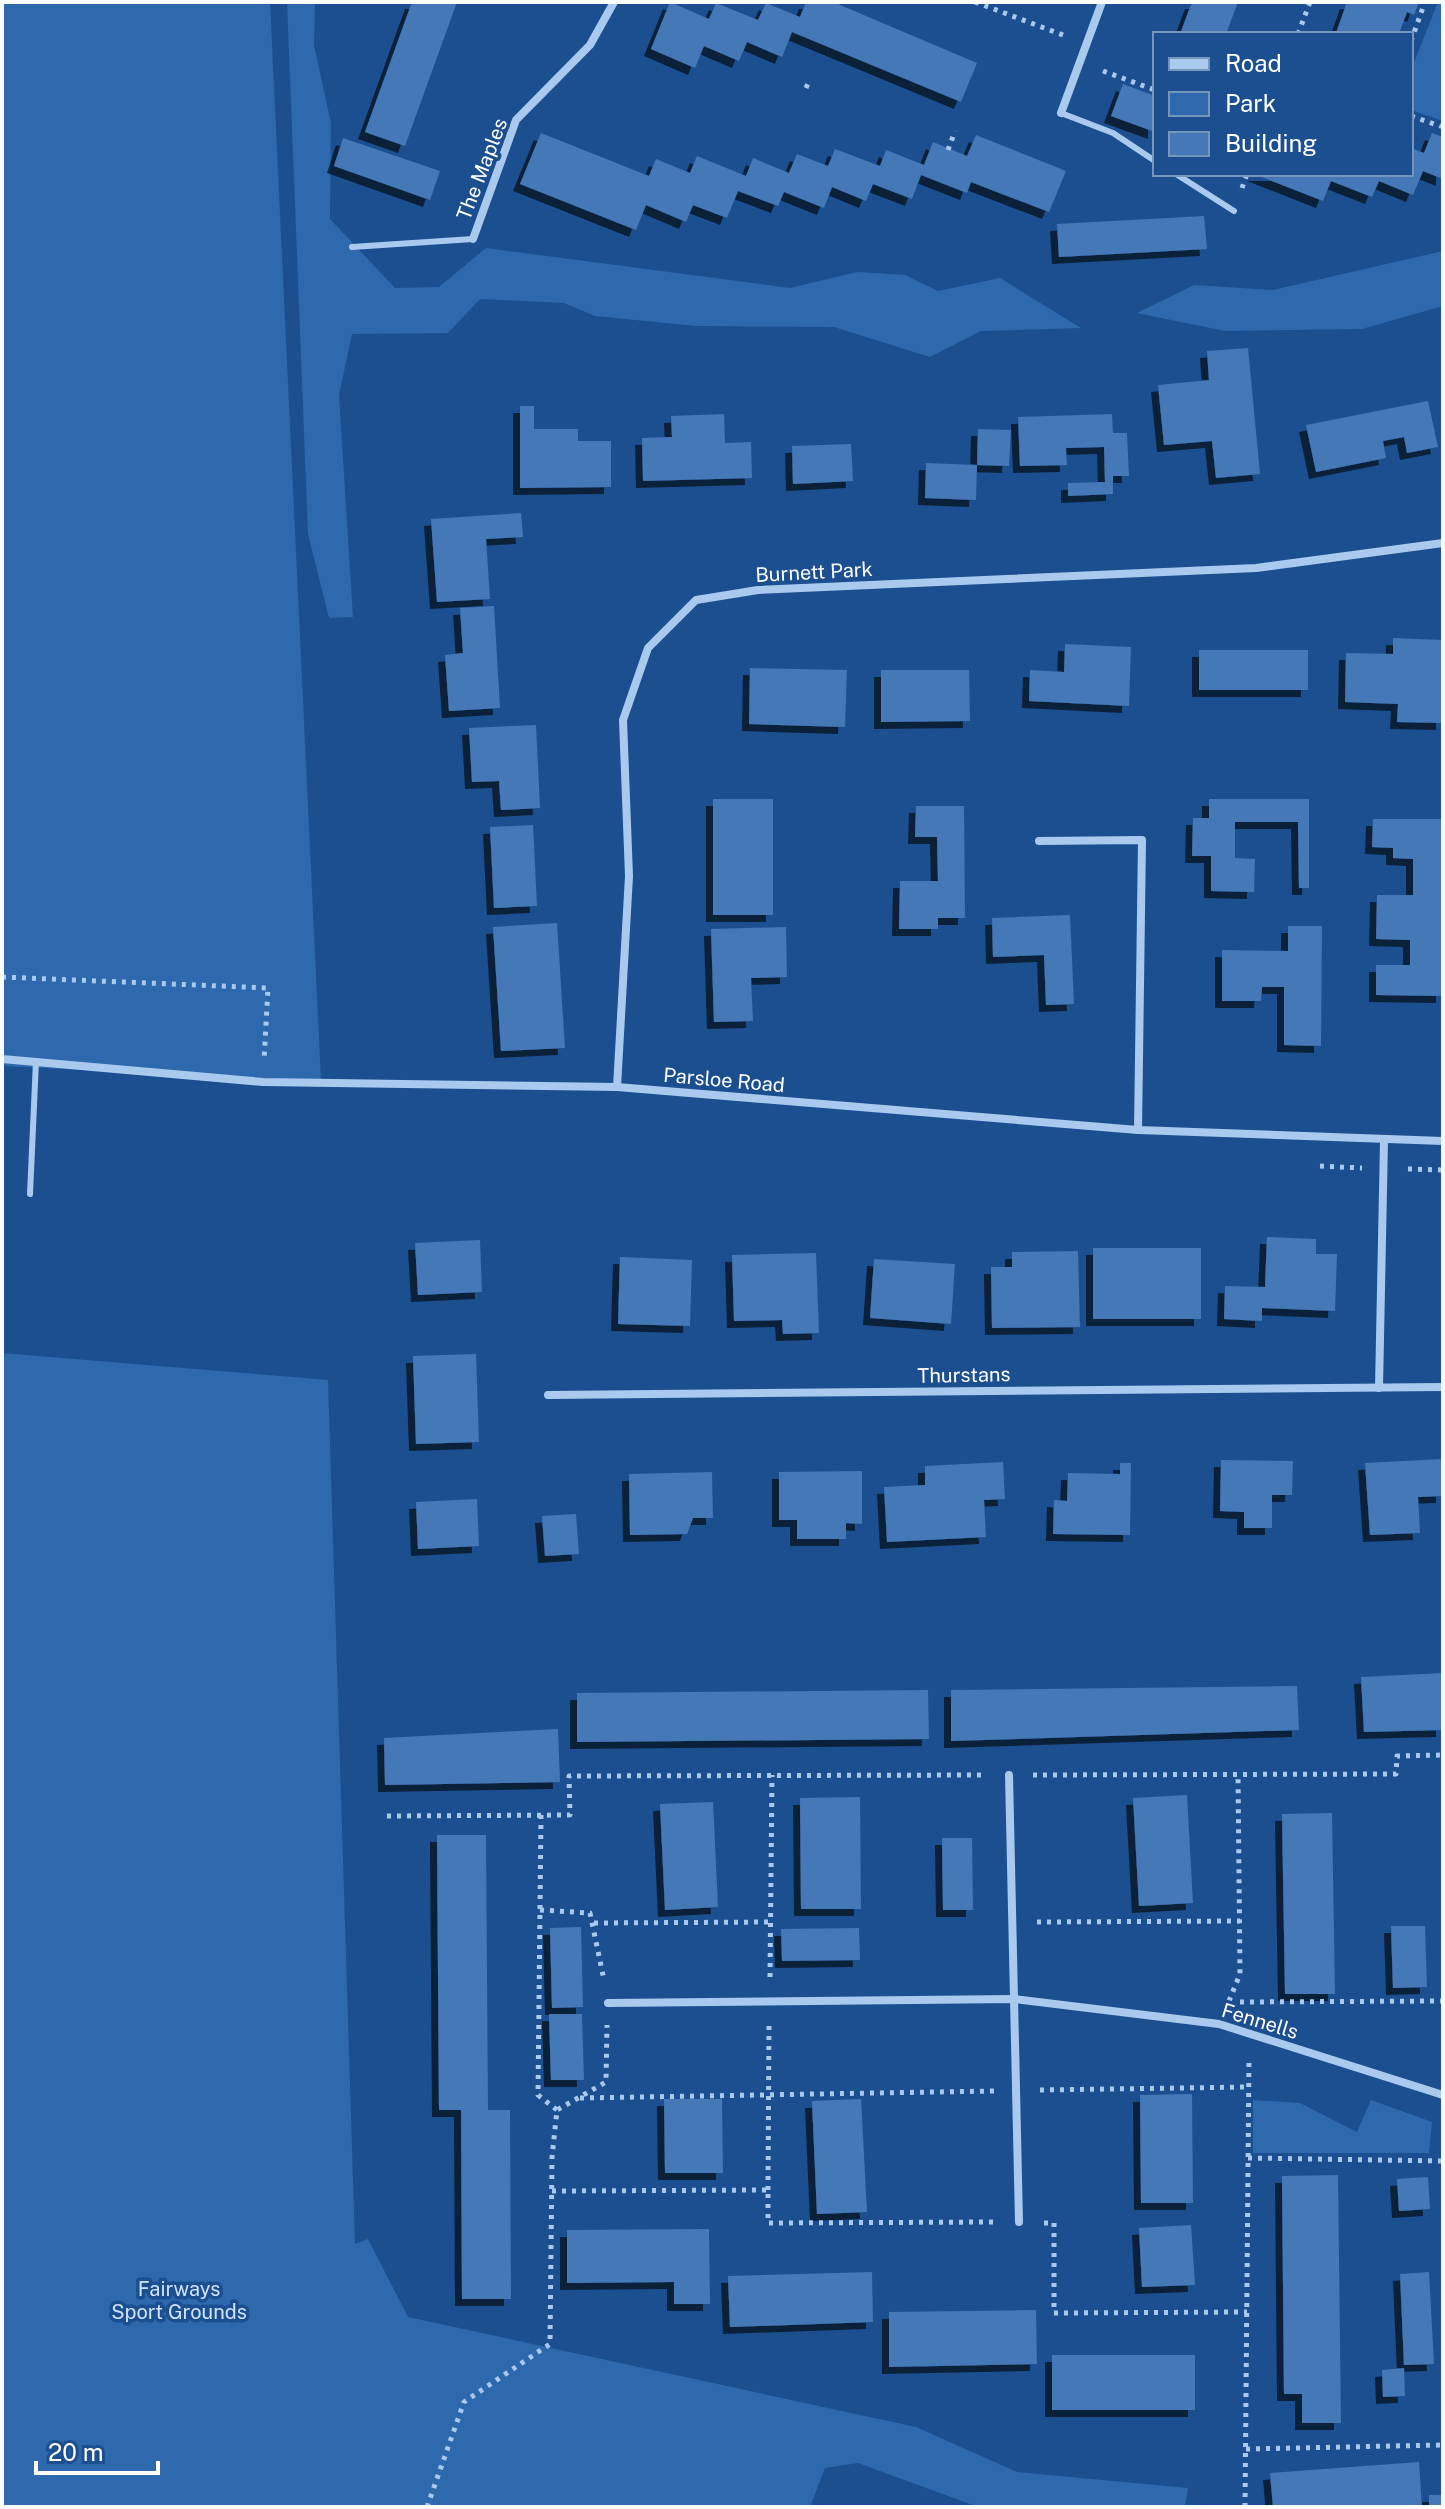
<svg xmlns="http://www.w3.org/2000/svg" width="1445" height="2509" font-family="'Public Sans',sans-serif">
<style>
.green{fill:#2e69ad}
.building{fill:#4478b7;filter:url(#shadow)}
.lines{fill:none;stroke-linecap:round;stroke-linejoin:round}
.path{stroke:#a9c9ee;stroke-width:5;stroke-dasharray:4 6;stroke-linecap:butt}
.service{stroke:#a9c9ee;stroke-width:6}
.minor{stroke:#a9c9ee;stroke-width:8}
.labels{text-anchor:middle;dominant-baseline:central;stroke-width:7;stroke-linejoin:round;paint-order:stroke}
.street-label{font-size:20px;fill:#fff;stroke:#1b4f8f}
.park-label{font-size:20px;fill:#cfe3fa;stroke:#1b4f8f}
</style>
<defs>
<filter id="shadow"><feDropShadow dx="-7" dy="7" stdDeviation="0" flood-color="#0009"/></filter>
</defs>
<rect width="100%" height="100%" fill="#1b4f8f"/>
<g class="green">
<polygon points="2,2 270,2 321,1081 2,1066"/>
<polygon points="287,2 315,2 314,45 331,123 330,219 395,288 439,287 486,248 790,288 857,272 905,275 938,291 1000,278 1081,328 981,331 930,357 834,327 696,326 595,316 564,303 480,299 448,333 352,334 339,395 353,617 329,618 308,534"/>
<polygon points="1438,2 1443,2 1443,121 1411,110 1411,70"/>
<polygon points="1443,251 1443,306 1362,329 1225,331 1137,313 1194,285 1273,290"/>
<polygon points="2,1353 328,1380 355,2244 368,2239 408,2317 916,2427 1017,2472 1188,2488 1185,2507 978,2507 858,2463 825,2468 810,2507 2,2507"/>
<polygon points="1253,2100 1300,2103 1357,2132 1371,2100 1432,2122 1429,2153 1253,2153"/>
</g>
<g class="building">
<polygon points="412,2 457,2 405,146 365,132"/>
<polygon points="670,2 709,19 716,3 758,20 766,3 800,17 806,2 833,2 977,63 961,102 792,32 782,57 747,42 739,61 704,46 695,68 651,49"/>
<polygon points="1192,2 1238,2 1226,34 1180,34"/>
<polygon points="1347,2 1419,2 1414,15 1407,12 1399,34 1339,34 1336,33"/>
<polygon points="1123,84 1155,96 1155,132 1111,116"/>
<polygon points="541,133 649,176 656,159 690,173 697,156 746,176 753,158 789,173 797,154 828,166 835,149 880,166 886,150 924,165 933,142 967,156 976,135 1066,171 1049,212 971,182 967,193 921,175 912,199 873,184 866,201 832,187 824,208 784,192 778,206 738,191 727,218 693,205 686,222 646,205 636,230 520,184"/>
<polygon points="1432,133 1443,137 1443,179 1423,171 1413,195 1379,181 1372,197 1331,181 1323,201 1254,174 1411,174 1411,148 1424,153"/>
<polygon points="343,138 440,171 430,200 334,166"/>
<polygon points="1204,216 1207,249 1059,257 1057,224"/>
<polygon points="1248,348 1260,474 1216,478 1212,441 1164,445 1158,385 1209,380 1207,351"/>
<polygon points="1428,401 1438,447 1407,453 1404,437 1383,441 1386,458 1316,472 1306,425"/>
<polygon points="520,406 534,406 534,429 578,429 578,441 611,441 611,487 520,488"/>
<polygon points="724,414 725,443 751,442 752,478 643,481 642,438 672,437 671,416"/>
<polygon points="1112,414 1113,433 1127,433 1129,476 1113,476 1113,494 1068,496 1068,483 1105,482 1104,447 1066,448 1067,465 1020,466 1018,417"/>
<polygon points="978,429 1011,430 1009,466 977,465"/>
<polygon points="851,444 853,481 793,484 792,446"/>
<polygon points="926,463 977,465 976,500 925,498"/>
<polygon points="521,513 523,537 486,539 490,599 437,602 431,519"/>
<polygon points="494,606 500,708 449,711 445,655 463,653 460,608"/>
<polygon points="1393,638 1443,640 1443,723 1397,722 1398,704 1345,702 1346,653 1393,654"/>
<polygon points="1065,644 1131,647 1129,706 1029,701 1030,670 1064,672"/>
<rect x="1199" y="650" width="109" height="40"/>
<polygon points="750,668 847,670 845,727 749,724"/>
<polygon points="881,670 969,670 970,721 881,722"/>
<polygon points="536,725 540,808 501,810 499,781 472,782 469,728"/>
<rect x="713" y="799" width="60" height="116"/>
<polygon points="1209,799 1309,799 1309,888 1299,888 1298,822 1235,822 1235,858 1255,859 1254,892 1211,891 1211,856 1192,856 1193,818 1209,818"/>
<polygon points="916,806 964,806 965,918 938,918 938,929 899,929 900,881 938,881 937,837 915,837"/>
<polygon points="1373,819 1443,819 1443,996 1376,995 1376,965 1410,965 1410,940 1376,939 1377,895 1413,895 1413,859 1393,858 1393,848 1372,847"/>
<polygon points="533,825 537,906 494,908 490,827"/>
<polygon points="1070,915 1074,1004 1046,1005 1044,955 993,957 992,918"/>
<polygon points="557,923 565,1048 501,1051 493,927"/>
<polygon points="1288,926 1322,926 1321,1046 1284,1045 1284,987 1262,987 1261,1001 1222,1001 1222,950 1288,951"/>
<polygon points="786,927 787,977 751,978 753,1021 714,1022 711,929"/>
<polygon points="1267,1237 1316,1239 1316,1254 1337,1254 1335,1311 1262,1308 1262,1321 1224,1319 1225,1286 1265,1287"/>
<polygon points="480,1240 482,1292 418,1295 415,1243"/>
<rect x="1093" y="1248" width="108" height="71"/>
<polygon points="1078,1251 1080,1327 992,1328 991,1267 1012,1267 1012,1252"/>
<polygon points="816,1253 819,1333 783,1334 782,1320 734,1321 732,1255"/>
<polygon points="620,1257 692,1260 690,1326 618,1324"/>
<polygon points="874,1259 955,1264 951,1324 870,1318"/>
<polygon points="476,1354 479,1442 416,1444 413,1356"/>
<polygon points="1443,1459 1443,1496 1418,1497 1420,1533 1370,1535 1365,1463"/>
<polygon points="1221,1460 1293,1461 1292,1495 1272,1495 1272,1528 1244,1528 1244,1512 1220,1511"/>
<polygon points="1003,1462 1005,1499 984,1500 986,1537 887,1542 884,1487 925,1485 925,1466"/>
<polygon points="1120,1463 1131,1463 1130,1535 1053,1534 1054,1500 1067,1501 1068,1473 1120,1474"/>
<polygon points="862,1471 862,1524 846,1523 846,1539 797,1539 797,1520 779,1520 779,1472"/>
<polygon points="712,1472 713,1518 693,1518 687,1534 630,1535 629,1474"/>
<polygon points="477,1499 479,1546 418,1549 416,1502"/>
<polygon points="576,1514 579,1554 545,1556 542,1516"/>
<polygon points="1443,1673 1443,1730 1364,1732 1361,1677"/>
<polygon points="1297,1686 1299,1730 951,1741 951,1690"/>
<polygon points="928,1690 929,1739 577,1742 577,1693"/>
<polygon points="558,1729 560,1782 385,1785 384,1738"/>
<polygon points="1187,1795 1193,1903 1139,1906 1133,1798"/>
<polygon points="860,1797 861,1909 801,1909 800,1798"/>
<polygon points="713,1802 718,1907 665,1910 660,1804"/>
<polygon points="1332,1813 1335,1994 1285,1994 1282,1814"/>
<polygon points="437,1835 486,1835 488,2110 510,2110 511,2299 462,2299 461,2110 439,2110"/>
<polygon points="942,1838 972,1838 973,1910 943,1910"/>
<polygon points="1391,1926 1425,1926 1427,1987 1393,1988"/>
<polygon points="581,1927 583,2007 552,2008 550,1928"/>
<polygon points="859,1928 860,1960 782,1961 781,1929"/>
<polygon points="549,2014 582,2014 584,2080 551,2080"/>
<polygon points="1192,2094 1193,2203 1141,2203 1140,2095"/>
<polygon points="664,2099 722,2099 723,2173 665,2173"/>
<polygon points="861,2099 867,2212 817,2214 812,2101"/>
<polygon points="1338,2175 1341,2423 1302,2423 1302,2394 1284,2394 1282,2176"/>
<polygon points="1428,2177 1430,2209 1399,2211 1397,2179"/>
<polygon points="1191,2225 1195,2285 1142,2287 1139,2228"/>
<polygon points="709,2229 710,2304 674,2304 674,2282 567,2283 567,2230"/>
<polygon points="872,2272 873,2322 730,2327 728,2276"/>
<polygon points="1429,2272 1434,2364 1404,2365 1400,2274"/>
<polygon points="1036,2310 1037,2364 889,2367 889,2312"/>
<rect x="1052" y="2355" width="143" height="55"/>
<polygon points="1404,2368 1405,2396 1383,2397 1382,2370"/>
<polygon points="1419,2462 1422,2507 1273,2507 1270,2473"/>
<rect x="1429" y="2495" width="14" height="12"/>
</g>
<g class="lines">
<g class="path">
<polyline points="975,2 1063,35"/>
<polyline points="1298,34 1310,2"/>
<polyline points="1411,41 1425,2"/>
<polyline points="1103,71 1155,90"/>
<polyline points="806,88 809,81"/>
<polyline points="1411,116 1443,127"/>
<polyline points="948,150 955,131"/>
<polyline points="1242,188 1247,174"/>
<polyline points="2,977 268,988 264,1061"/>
<polyline points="1320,1166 1362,1168"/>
<polyline points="1408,1169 1443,1170"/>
<polyline points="1033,1775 1396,1774 1397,1756 1443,1755"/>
<polyline points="541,1815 538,2095 557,2110"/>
<polyline points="387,1816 570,1815 569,1776 987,1775"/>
<polyline points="540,1910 590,1913 604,1980"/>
<polyline points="1037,1922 1240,1921"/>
<polyline points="594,1923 770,1922"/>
<polyline points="770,1977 772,1775"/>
<polyline points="1229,2001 1240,1974 1238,1775"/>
<polyline points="1240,2002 1443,2001"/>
<polyline points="1040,2090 1248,2087"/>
<polyline points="580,2098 994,2091"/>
<polyline points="1248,2158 1443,2161"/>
<polyline points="768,2190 769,2023"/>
<polyline points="552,2191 768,2190 768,2223 994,2222"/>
<polyline points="1044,2223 1054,2223 1054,2313 1247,2312"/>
<polyline points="1246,2449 1443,2445"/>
<polyline points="427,2507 464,2402 550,2344 552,2157 557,2110 606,2082 607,2025"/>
<polyline points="1245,2507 1249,2058"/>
</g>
<g class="service">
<polyline points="1061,113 1113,133 1155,161"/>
<polyline points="1176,174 1234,211"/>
<polyline points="352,247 473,239"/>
<polyline points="30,1194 36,1061"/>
</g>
<g class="minor">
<polyline points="1061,113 1102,2"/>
<polyline points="473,239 516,120 590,45 614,2"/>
<polyline points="1039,841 1142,840 1138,1130"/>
<polyline points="2,1059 263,1082 617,1087 1138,1130 1443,1141"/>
<polyline points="617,1087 629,876 623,720 648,648 696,600 758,590 1256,568 1443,543"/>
<polyline points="1379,1388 1384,1141"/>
<polyline points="548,1395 1443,1387"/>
<polyline points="1009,1775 1019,2222"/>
<polyline points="608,2003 1014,1999 1219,2024 1443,2095"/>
</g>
</g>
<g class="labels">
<g class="street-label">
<text transform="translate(482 169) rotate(-69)">The Maples</text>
<text transform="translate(814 572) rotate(-3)">Burnett Park</text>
<text transform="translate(724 1080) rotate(5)">Parsloe Road</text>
<text transform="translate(964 1375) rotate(-1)">Thurstans</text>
<text transform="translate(1260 2021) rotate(17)">Fennells</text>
</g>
<g class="park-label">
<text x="179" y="2289">Fairways<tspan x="179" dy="23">Sport Grounds</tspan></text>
</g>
</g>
<rect width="1445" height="2509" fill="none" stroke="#ffffff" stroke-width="8"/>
<rect x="1153" y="32" width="260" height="144" fill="#1b4f8f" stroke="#7695bc" stroke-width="2"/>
<rect x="1169" y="58" width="40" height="12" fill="#a9c9ee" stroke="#7695bc" stroke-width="2"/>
<text x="1225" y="72" font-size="24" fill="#ffffff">Road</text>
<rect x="1169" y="92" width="40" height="24" fill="#2e69ad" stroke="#7695bc" stroke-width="2"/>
<text x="1225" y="112" font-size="24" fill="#ffffff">Park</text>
<rect x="1169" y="132" width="40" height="24" fill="#4478b7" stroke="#7695bc" stroke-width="2"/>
<text x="1225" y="152" font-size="24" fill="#ffffff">Building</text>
<path d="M36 2461v12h122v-12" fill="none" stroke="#ffffff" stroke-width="4"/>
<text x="48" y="2461" font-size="24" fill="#ffffff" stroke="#1b4f8f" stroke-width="6" paint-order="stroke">20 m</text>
</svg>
